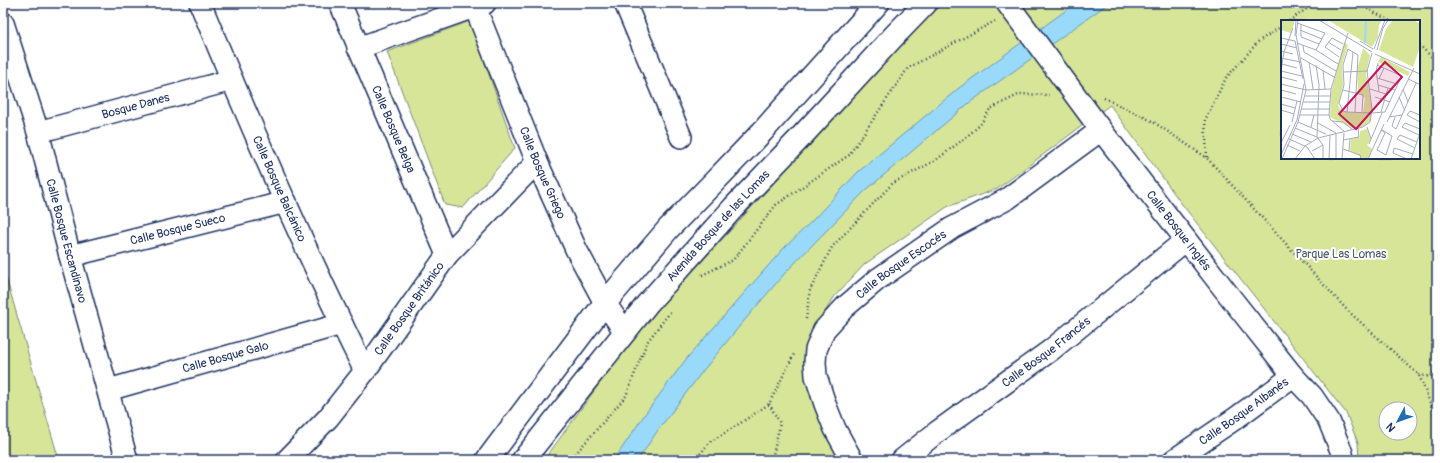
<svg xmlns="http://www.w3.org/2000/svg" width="1440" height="463" font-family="Pangolin,sans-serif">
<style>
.green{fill:#d7e598;stroke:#798a7b;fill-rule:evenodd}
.water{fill:#99dafb;stroke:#6796bc}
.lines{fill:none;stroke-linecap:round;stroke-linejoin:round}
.minor-casing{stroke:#1b2f5e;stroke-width:24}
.tertiary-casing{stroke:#1b2f5e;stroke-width:25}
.path{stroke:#1b2f5e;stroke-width:2.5;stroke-dasharray:1 3;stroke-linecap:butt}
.minor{stroke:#fff;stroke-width:21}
.tertiary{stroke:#fff;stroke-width:22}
.labels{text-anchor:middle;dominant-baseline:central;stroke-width:4;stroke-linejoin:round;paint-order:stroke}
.street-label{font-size:12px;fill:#1b2f5e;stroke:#fff}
.park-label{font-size:12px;fill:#4a5c6c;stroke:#fff}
.inset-river{fill:none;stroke:#99dafb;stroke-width:2}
.inset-road{fill:none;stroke:#a4acbf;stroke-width:1}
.view{fill:#c2185b;fill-opacity:0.15;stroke:#c2185b;stroke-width:2}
.inset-edge{fill:none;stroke:#1b2f5e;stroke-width:2}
</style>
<rect width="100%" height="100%" fill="#fff"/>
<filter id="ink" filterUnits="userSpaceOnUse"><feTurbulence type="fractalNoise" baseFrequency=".025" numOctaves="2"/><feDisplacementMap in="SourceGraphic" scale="8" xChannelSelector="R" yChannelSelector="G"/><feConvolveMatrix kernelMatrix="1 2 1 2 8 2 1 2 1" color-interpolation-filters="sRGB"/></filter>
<g filter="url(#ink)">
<g class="green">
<path d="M938 3H1433L1437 6V460H1359L1358 443 1346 413 1181 203 1110 105 997 189 947 207 865 264 835 296 815 327V393L839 460H544L636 333 784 172 906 33ZM1282 21H1419V158H1282ZM1386 409H1410V433H1386Z"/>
<polygon points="470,21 515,148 463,208 445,205 387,52"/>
<polygon points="3,267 59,460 3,460"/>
</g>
<polygon class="water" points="1076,3 1109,3 969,103 865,191 785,273 738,328 702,372 658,430 638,460 614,460 645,414 687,358 783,249 811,222 858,172 959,88"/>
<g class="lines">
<g class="minor-casing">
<g id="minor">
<path id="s1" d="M200 3C251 127 305 251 365 371"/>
<path id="s2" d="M340 3 447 255"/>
<polyline points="625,3 681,137"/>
<path id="s3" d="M1007 3 1101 130 1231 298 1293 376 1312 396 1329 421 1342 453 1343 460"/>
<path id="s4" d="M475 7 537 162 576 249 605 303 625 332"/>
<path id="s5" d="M3 23 38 132 70 256 127 460"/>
<polyline points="358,48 485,3"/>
<path id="s6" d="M38 132 232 80"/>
<path id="s7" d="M70 256 286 202"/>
<path id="s8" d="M108 390 342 324"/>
<path id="s9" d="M287 460 328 418 365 371 447 255 537 162"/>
<path id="s10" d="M852 460 835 429 825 404 816 376 815 362 816 350 824 330 845 307 878 279 952 228 1007 199 1101 130"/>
<path id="s11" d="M902 460 937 432 1051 350 1186 240"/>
<path id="s12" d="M1174 460 1236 418 1293 376"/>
</g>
</g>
<g class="tertiary-casing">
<g id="tertiary">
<polyline points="487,460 605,303 669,228 714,182 762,132 878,3"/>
<path id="s13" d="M523 460 648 303 734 207 800 138 894 36 926 3"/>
</g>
</g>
<g class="path">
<polyline points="1357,3 1390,21"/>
<polyline points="1289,21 1315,3"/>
<polyline points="1419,45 1437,62"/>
<polyline points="1104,98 1152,121 1207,158 1347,310 1419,375 1437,421"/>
<polyline points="1207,157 1205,120 1226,78 1259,41 1282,26"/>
<polyline points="702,275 733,260 776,205 849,155 908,68 995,21"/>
<polyline points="806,319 810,290 832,247 893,183 936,160 965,138 980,125 990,109 1020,94 1049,95"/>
<polyline points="1419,375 1430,377 1435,371 1437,370"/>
<polyline points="769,404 780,423 772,460"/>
<polyline points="570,460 626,396 647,342 671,311"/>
<polyline points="695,460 710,442 742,422 769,404 794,354"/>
</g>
<use href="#minor" class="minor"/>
<use href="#tertiary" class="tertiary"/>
</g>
</g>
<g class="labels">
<g class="street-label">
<text stroke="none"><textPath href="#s6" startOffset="101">Bosque Danes</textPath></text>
<text stroke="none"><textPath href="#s2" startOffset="137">Calle Bosque Belga</textPath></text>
<text stroke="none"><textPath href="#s4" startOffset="179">Calle Bosque Griego</textPath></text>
<text stroke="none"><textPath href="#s1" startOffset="202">Calle Bosque Balcánico</textPath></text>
<text stroke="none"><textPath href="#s13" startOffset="305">Avenida Bosque de las Lomas</textPath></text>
<text stroke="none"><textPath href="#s7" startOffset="111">Calle Bosque Sueco</textPath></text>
<text stroke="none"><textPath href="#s3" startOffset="285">Calle Bosque Inglés</textPath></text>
<text stroke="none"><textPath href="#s5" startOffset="227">Calle Bosque Escandinavo</textPath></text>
<text stroke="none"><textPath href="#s10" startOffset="241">Calle Bosque Escocés</textPath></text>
<text stroke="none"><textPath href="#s9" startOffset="195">Calle Bosque Británico</textPath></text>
<text stroke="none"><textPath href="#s11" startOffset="180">Calle Bosque Francés</textPath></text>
<text stroke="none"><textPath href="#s8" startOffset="122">Calle Bosque Galo</textPath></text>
<text stroke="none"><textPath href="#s12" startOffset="85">Calle Bosque Albanés</textPath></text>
</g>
<g class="park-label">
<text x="1341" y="254">Parque Las Lomas</text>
</g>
</g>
<g transform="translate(1281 20)">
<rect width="139" height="139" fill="#fff"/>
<path d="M0 0H14L10 13 0 10ZM47 0H101L98 5 97 17 91 27ZM112 0H133L139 4V27L132 47 98 30 105 9ZM63 22 67 25 61 45 62 65 57 86 62 92 82 93 84 78 77 72 76 50 82 28 89 35 85 54 91 88 90 100 84 106 73 109 49 97 50 73ZM100 37 129 52 127 56 97 42ZM86 109 90 120 86 125 91 129 87 139H80L79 136 69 131 70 119 79 117V111Z" fill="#d7e598"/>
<path class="inset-river" d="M84 23 85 0"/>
<path class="inset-road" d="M38 0 91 32M16 3 44 13 35 30M20 4V17L38 24M19 10 41 19M14 16 15 0M0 18 14 21M14 21 22 59M79 21 92 29M47 22 60 30M16 23 35 30 57 44M0 24 16 28M22 25 23 32 55 51M93 29 104 0M96 30 102 8 107 0M0 31 12 34M94 34 139 54M58 37 44 27 51 18 62 24M0 38 20 42M20 38 53 57M28 42 32 69M97 43 95 51 98 71M1 44 16 48M35 45 38 65 36 117 42 125V139M96 45 121 56M42 50 44 69M0 51 3 32 12 8M0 51 21 56M62 52 87 51M0 57 16 61M96 58 116 64M98 59 103 48M127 59 138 64M0 64 25 70 50 69M97 65 114 70M89 69 105 74M122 69 127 82M62 70 82 75 81 92M24 76H49M0 77 20 82M94 77 109 82M118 77 124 91M0 78V70L15 74M22 82H49M0 84 14 88M20 89H49M0 90 13 94M66 92 72 32M74 92 77 35 67 29 62 45 63 65 58 83 62 91 65 92 91 93 104 92 121 55M100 92 107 68M19 95H48M139 95 129 91 126 95 139 102M108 97 121 95M114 97 111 106 115 109 135 63M51 101 62 102 72 110M11 102 16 81M17 102 45 114M106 102 133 48M37 103 55 113V139M30 107 33 95M86 107 90 119M14 108 36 117M100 110 104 113 96 130 105 135 111 116 100 109M64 112 49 99 48 95 50 69 67 13M11 114 30 122M138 115 121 107 124 103 139 109M8 119 26 127 34 139M62 120 78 117 77 108M0 123 9 105M88 124 101 93M6 125 19 131M134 128 116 119 119 115 136 122M62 129 79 135 80 139M31 131 42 125M68 131 69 119M0 135 16 100 23 64M1 139 17 102 25 70 15 15 17 0M14 139 24 126 37 118 82 107 89 102 91 89 86 51 91 33M48 139 49 115M61 139 63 113M87 139 103 104M126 139 112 133 113 128 132 134M130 139 139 113"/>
<path class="view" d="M104 42 121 57 75 109 58 94Z"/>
<rect width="139" height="139" class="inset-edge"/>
</g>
<rect width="1440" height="463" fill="none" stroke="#fff" stroke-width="16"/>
<rect x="8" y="8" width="1424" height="447" fill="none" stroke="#1b2f5e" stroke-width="1.5" filter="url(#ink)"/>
<g transform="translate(1398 421) rotate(229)"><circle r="19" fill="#ffffff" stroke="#a4acbf"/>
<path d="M0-3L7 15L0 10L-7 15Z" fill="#1f6fb2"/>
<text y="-6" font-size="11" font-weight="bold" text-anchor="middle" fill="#1b2f5e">N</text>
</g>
</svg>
